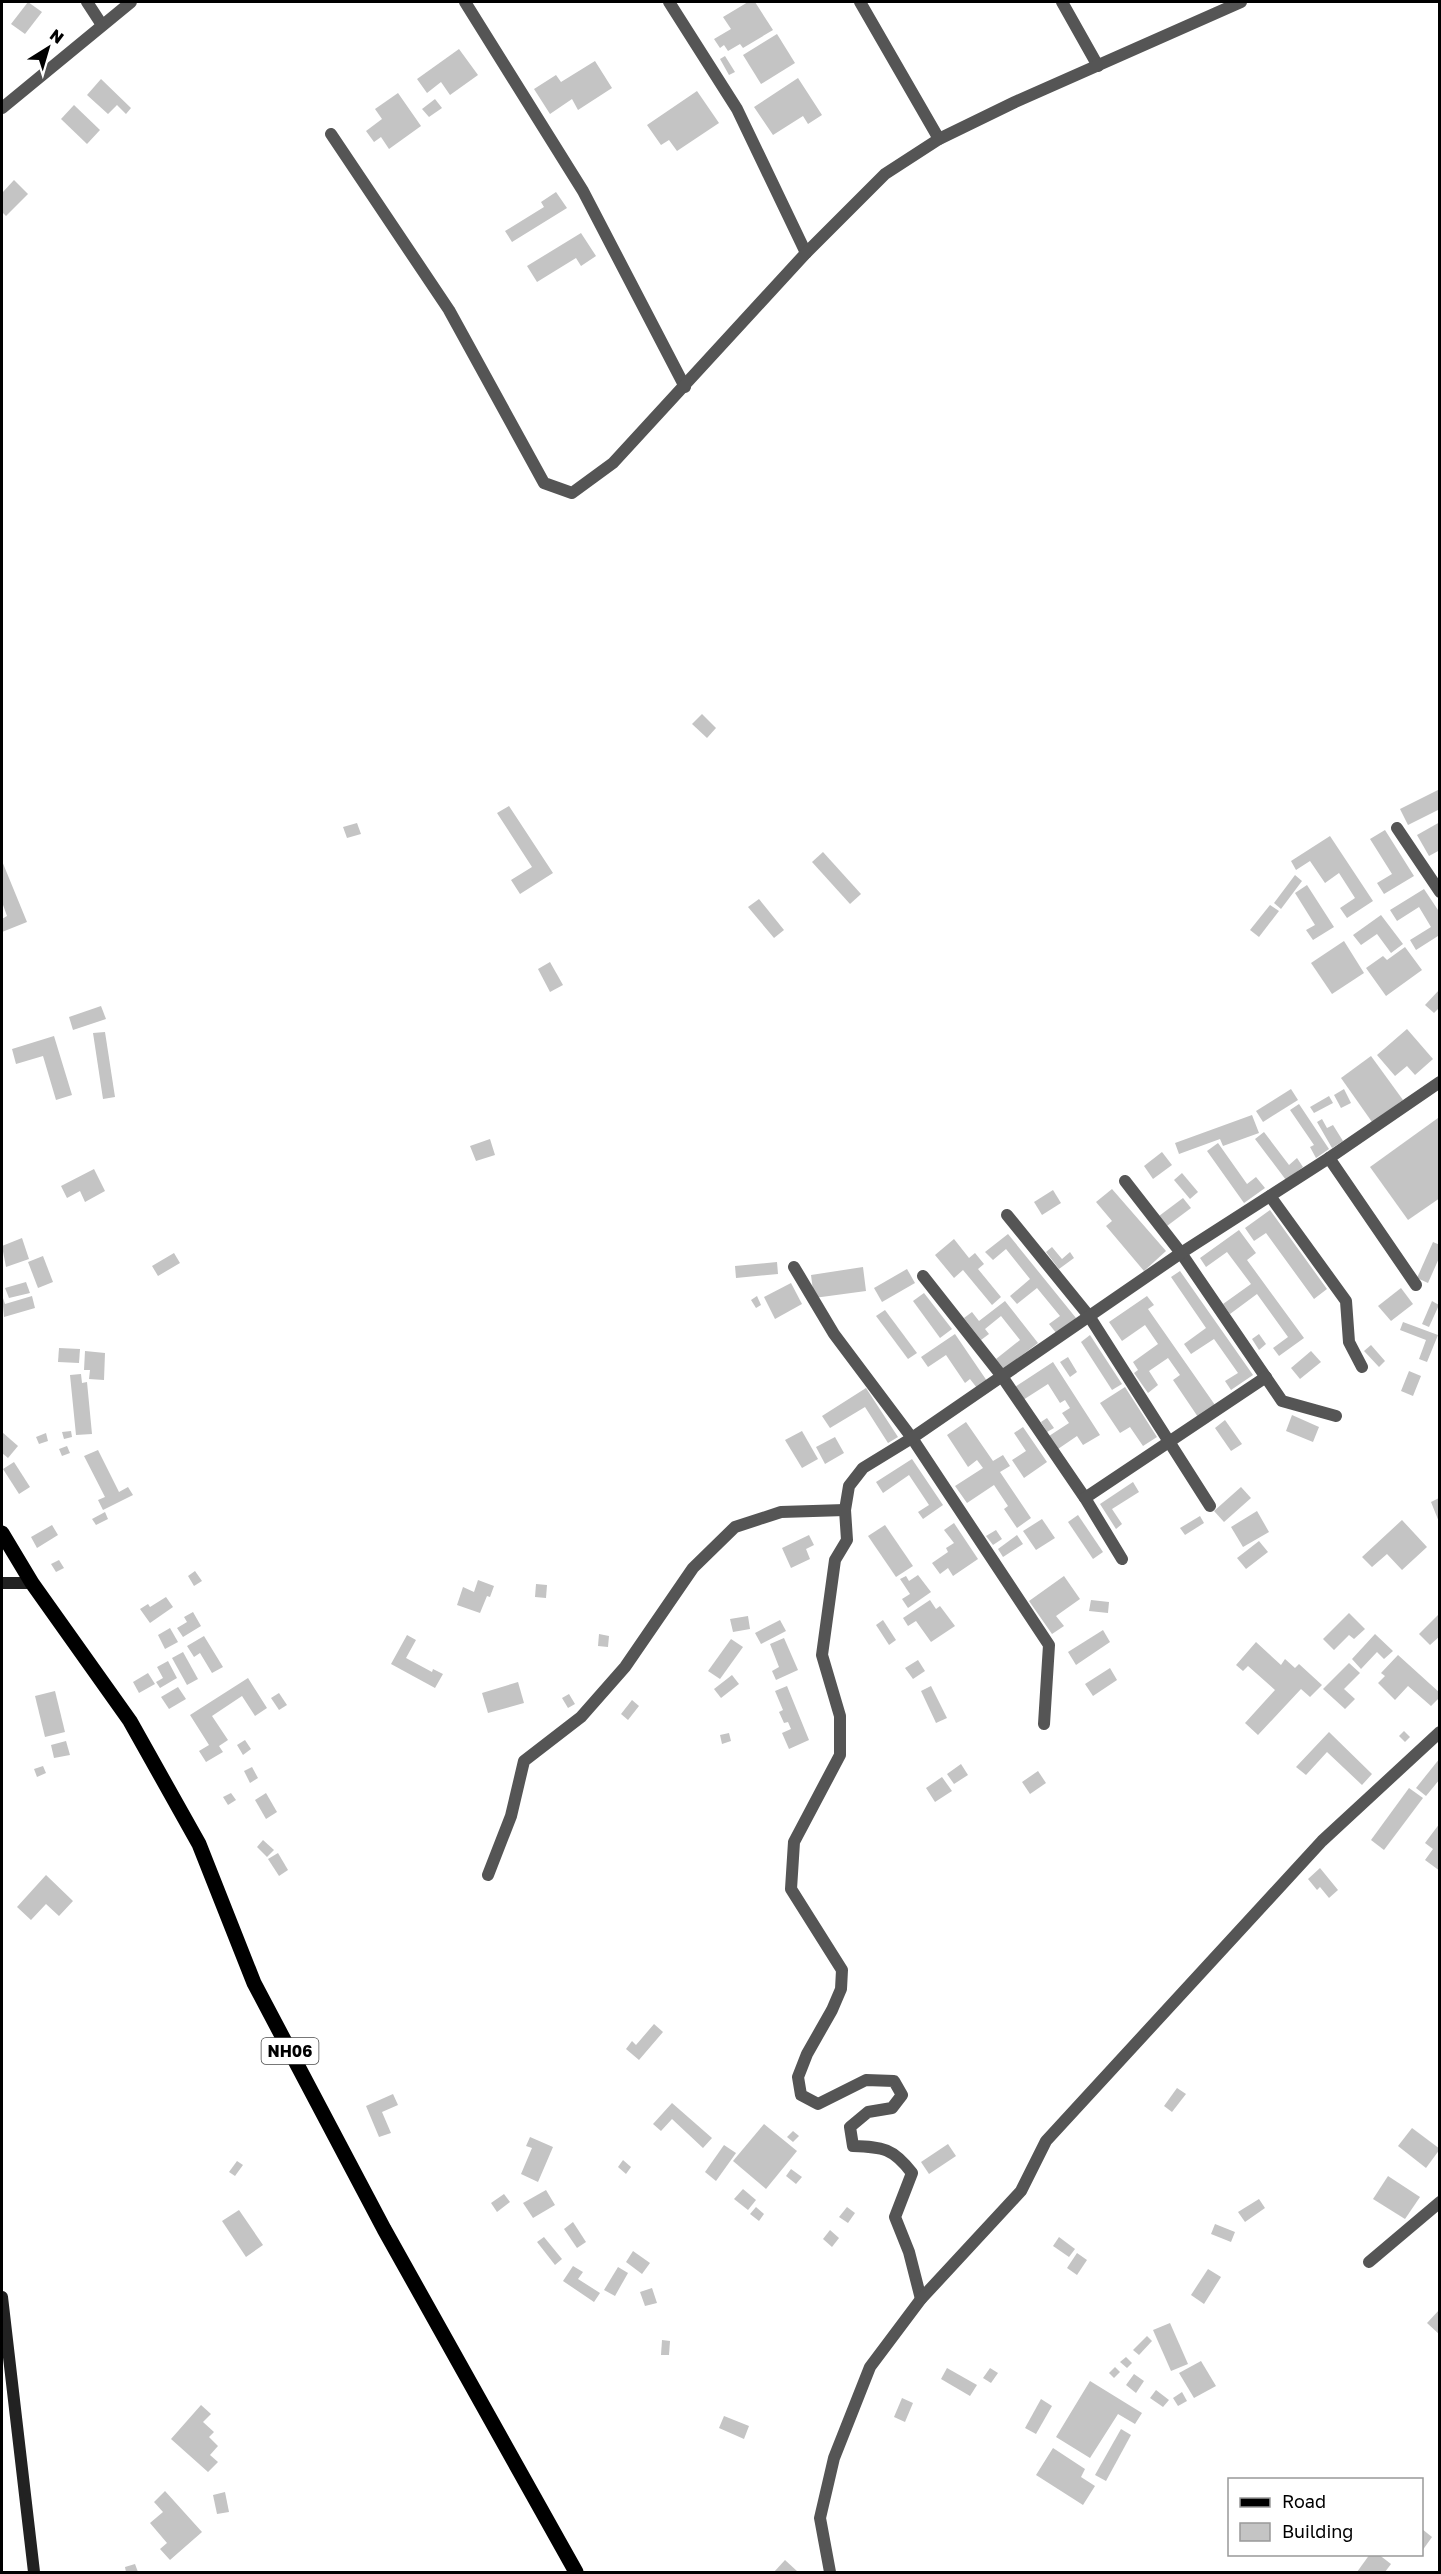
<svg xmlns="http://www.w3.org/2000/svg" width="1441" height="2574" font-family="'Golos Text',sans-serif">
<style>
.building{fill:#c4c4c4}
.lines{fill:none;stroke-linecap:round;stroke-linejoin:round}
.street{stroke:#555;stroke-width:12}
.secondary{stroke:#222;stroke-width:12}
.primary{stroke:#000;stroke-width:15}
.labels{text-anchor:middle;dominant-baseline:central;stroke-width:6;stroke-linejoin:round;paint-order:stroke}
.shield{fill:#fff;stroke:#4c4c4c;stroke-width:1.5}
.shield-label{font-size:16px;font-weight:bold;fill:#000}
</style>
<rect width="100%" height="100%" fill="#fff"/>
<g class="building">
<polygon points="28,2 42,12 25,34 11,24"/>
<polygon points="748,2 755,2 773,30 743,48 740,44 728,51 724,45 720,48 714,39 731,29 723,17"/>
<polygon points="777,34 795,63 761,84 743,55"/>
<polygon points="459,49 478,75 450,95 441,82 427,93 417,79"/>
<polygon points="725,56 735,72 729,75 720,59"/>
<polygon points="595,61 612,88 578,110 572,99 550,114 534,89 556,75 561,82"/>
<polygon points="798,78 822,115 808,124 803,116 773,135 754,107"/>
<polygon points="101,79 131,108 126,114 117,105 108,114 87,95"/>
<polygon points="697,91 719,123 677,151 669,140 661,145 647,125"/>
<polygon points="398,93 421,126 389,149 381,137 374,142 366,131 382,119 375,109"/>
<polygon points="435,99 442,108 429,117 422,109"/>
<polygon points="74,105 100,130 87,144 61,119"/>
<polygon points="14,180 28,194 6,216 2,212 2,193"/>
<polygon points="556,192 567,208 512,242 505,231 544,207 541,202"/>
<polygon points="581,233 596,256 581,266 576,258 537,282 527,266"/>
<polygon points="702,714 716,728 707,738 692,724"/>
<polygon points="1440,789 1440,809 1408,825 1400,809"/>
<polygon points="509,806 553,873 520,894 511,880 532,867 497,813"/>
<polygon points="1440,822 1440,850 1429,856 1417,835"/>
<polygon points="357,823 361,834 347,838 343,827"/>
<polygon points="1385,830 1414,876 1384,894 1377,883 1392,874 1370,839"/>
<polygon points="1330,836 1373,901 1347,918 1340,908 1355,898 1339,873 1325,883 1310,861 1296,870 1291,861"/>
<polygon points="823,852 861,894 850,904 812,862"/>
<polygon points="2,861 27,922 2,932 2,919 7,916 2,902"/>
<polygon points="1295,875 1302,881 1281,909 1274,903"/>
<polygon points="1307,885 1334,927 1313,940 1306,930 1315,925 1295,893"/>
<polygon points="1424,889 1440,913 1440,939 1438,936 1416,950 1410,940 1431,927 1419,907 1397,921 1390,910"/>
<polygon points="759,899 784,930 774,938 748,907"/>
<polygon points="1270,905 1279,911 1259,937 1250,930"/>
<polygon points="1381,915 1403,944 1391,953 1377,934 1361,945 1353,935"/>
<polygon points="1344,941 1364,973 1332,994 1311,963"/>
<polygon points="1405,947 1422,970 1386,996 1366,968 1383,956 1387,960"/>
<polygon points="550,962 563,985 550,992 538,969"/>
<polygon points="1440,989 1440,1007 1434,1013 1425,1005"/>
<polygon points="101,1006 106,1019 73,1030 69,1017"/>
<polygon points="1407,1029 1433,1059 1415,1075 1407,1066 1395,1076 1377,1055"/>
<polygon points="105,1032 115,1097 103,1099 93,1033"/>
<polygon points="54,1036 72,1095 56,1100 43,1056 16,1064 12,1049"/>
<polygon points="1371,1056 1403,1100 1372,1122 1341,1078"/>
<polygon points="1291,1089 1298,1100 1263,1122 1256,1111"/>
<polygon points="1344,1089 1351,1103 1341,1108 1334,1095"/>
<polygon points="1329,1096 1333,1103 1314,1113 1310,1107"/>
<polygon points="1299,1104 1329,1149 1316,1158 1310,1147 1314,1145 1290,1110"/>
<polygon points="1252,1115 1259,1133 1223,1146 1220,1139 1179,1154 1175,1143"/>
<polygon points="1438,1118 1440,1121 1440,1198 1408,1220 1370,1167"/>
<polygon points="1322,1119 1327,1128 1333,1125 1343,1141 1332,1148 1317,1122"/>
<polygon points="1264,1132 1289,1165 1297,1158 1303,1167 1286,1180 1255,1139"/>
<polygon points="490,1139 495,1155 476,1161 470,1146"/>
<polygon points="1218,1143 1247,1184 1256,1177 1265,1188 1244,1203 1207,1151"/>
<polygon points="1162,1152 1172,1165 1153,1179 1144,1166"/>
<polygon points="94,1169 105,1191 85,1202 80,1191 67,1198 61,1186"/>
<polygon points="1182,1173 1198,1192 1190,1199 1174,1180"/>
<polygon points="1112,1189 1166,1251 1144,1271 1106,1226 1112,1221 1096,1202"/>
<polygon points="1053,1190 1061,1203 1042,1215 1034,1202"/>
<polygon points="1183,1198 1191,1208 1167,1226 1159,1216"/>
<polygon points="1270,1210 1327,1289 1314,1299 1266,1233 1254,1241 1245,1228"/>
<polygon points="1239,1230 1256,1253 1247,1260 1304,1338 1279,1356 1273,1348 1288,1337 1257,1294 1230,1314 1223,1304 1251,1284 1227,1252 1206,1267 1200,1258"/>
<polygon points="1008,1234 1076,1318 1057,1334 1049,1324 1060,1316 1037,1288 1017,1304 1010,1296 1030,1279 1006,1249 993,1260 985,1252"/>
<polygon points="22,1238 29,1259 6,1267 2,1246"/>
<polygon points="954,1239 969,1258 975,1253 984,1264 978,1269 1001,1297 992,1305 963,1270 954,1278 935,1255"/>
<polygon points="1433,1242 1440,1245 1440,1256 1428,1283 1417,1278"/>
<polygon points="1052,1247 1062,1259 1070,1252 1074,1258 1059,1269 1046,1252"/>
<polygon points="174,1253 180,1263 158,1276 152,1266"/>
<polygon points="43,1256 53,1282 38,1288 28,1262"/>
<polygon points="777,1262 778,1274 736,1278 735,1266"/>
<polygon points="863,1267 866,1291 814,1298 811,1275"/>
<polygon points="907,1269 915,1283 882,1302 874,1288"/>
<polygon points="1180,1271 1253,1375 1231,1390 1225,1381 1238,1373 1214,1339 1191,1354 1184,1344 1206,1328 1171,1277"/>
<polygon points="26,1282 30,1293 9,1298 5,1288"/>
<polygon points="791,1283 802,1304 775,1319 764,1297"/>
<polygon points="1401,1288 1413,1304 1391,1321 1378,1306"/>
<polygon points="924,1293 952,1329 940,1338 913,1301"/>
<polygon points="2,1295 5,1304 32,1296 35,1308 4,1317"/>
<polygon points="757,1296 761,1305 756,1308 751,1300"/>
<polygon points="1147,1296 1154,1305 1148,1309 1215,1405 1198,1417 1173,1380 1180,1375 1168,1358 1149,1371 1158,1385 1148,1393 1134,1373 1138,1370 1133,1362 1158,1344 1145,1325 1122,1341 1109,1322"/>
<polygon points="1005,1301 1038,1343 1004,1369 996,1359 1020,1340 1001,1316 985,1329 989,1334 981,1340 964,1318 972,1312 979,1321"/>
<polygon points="1432,1301 1439,1305 1429,1327 1422,1324"/>
<polygon points="885,1310 917,1353 908,1359 876,1316"/>
<polygon points="1403,1322 1438,1335 1427,1362 1419,1359 1426,1340 1400,1330"/>
<polygon points="955,1334 987,1381 977,1388 970,1379 965,1383 946,1355 928,1367 921,1357"/>
<polygon points="1259,1334 1266,1344 1259,1350 1252,1339"/>
<polygon points="1090,1335 1122,1384 1112,1390 1081,1342"/>
<polygon points="1371,1345 1385,1361 1379,1367 1364,1351"/>
<polygon points="59,1348 80,1349 79,1363 58,1362"/>
<polygon points="85,1351 105,1353 104,1380 89,1379 90,1370 84,1370"/>
<polygon points="1311,1351 1321,1362 1300,1379 1291,1368"/>
<polygon points="1068,1357 1077,1372 1070,1377 1060,1362"/>
<polygon points="1053,1362 1100,1435 1083,1445 1077,1436 1058,1449 1049,1436 1069,1423 1062,1413 1070,1408 1065,1400 1060,1403 1048,1384 1023,1400 1015,1387"/>
<polygon points="1409,1371 1421,1376 1413,1396 1401,1391"/>
<polygon points="81,1374 82,1383 87,1382 92,1434 76,1435 70,1375"/>
<polygon points="1125,1387 1157,1437 1143,1446 1130,1427 1120,1433 1100,1403"/>
<polygon points="866,1388 898,1437 888,1443 865,1407 830,1428 822,1416"/>
<polygon points="1292,1415 1319,1427 1313,1442 1286,1431"/>
<polygon points="1047,1418 1054,1428 1047,1432 1041,1422"/>
<polygon points="1225,1420 1242,1444 1231,1451 1215,1428"/>
<polygon points="966,1422 993,1461 1003,1455 1010,1466 1000,1472 1031,1518 1017,1528 1004,1509 1008,1506 994,1485 967,1503 955,1486 983,1468 977,1460 968,1467 947,1435"/>
<polygon points="1023,1427 1047,1462 1024,1478 1012,1460 1026,1451 1014,1433"/>
<polygon points="71,1431 72,1437 64,1439 62,1432"/>
<polygon points="802,1431 818,1459 802,1468 785,1440"/>
<polygon points="2,1432 18,1446 8,1458 2,1453"/>
<polygon points="46,1433 48,1441 39,1444 36,1437"/>
<polygon points="835,1437 844,1453 825,1464 816,1447"/>
<polygon points="67,1446 70,1453 62,1456 59,1449"/>
<polygon points="98,1450 119,1492 128,1487 133,1495 103,1510 98,1500 105,1497 84,1456"/>
<polygon points="912,1459 943,1505 923,1519 918,1512 929,1505 909,1475 883,1493 876,1482"/>
<polygon points="14,1462 30,1487 19,1494 3,1469"/>
<polygon points="1133,1482 1139,1492 1112,1509 1122,1524 1116,1529 1100,1504"/>
<polygon points="1241,1487 1251,1498 1224,1522 1214,1511"/>
<polygon points="1439,1498 1439,1522 1431,1502"/>
<polygon points="1257,1511 1269,1532 1243,1547 1231,1527"/>
<polygon points="105,1512 108,1519 96,1525 92,1519"/>
<polygon points="1078,1515 1103,1552 1093,1559 1068,1522"/>
<polygon points="1200,1516 1204,1523 1185,1535 1180,1528"/>
<polygon points="1042,1519 1055,1538 1036,1550 1023,1531"/>
<polygon points="1402,1520 1427,1547 1402,1570 1387,1554 1372,1567 1362,1557"/>
<polygon points="954,1523 978,1559 953,1576 948,1568 940,1574 932,1563 948,1552 946,1548 954,1543 944,1530"/>
<polygon points="52,1525 58,1535 37,1548 31,1537"/>
<polygon points="885,1525 913,1566 896,1577 868,1536"/>
<polygon points="996,1530 1002,1539 993,1545 986,1536"/>
<polygon points="809,1535 814,1545 806,1549 810,1559 791,1568 782,1548"/>
<polygon points="1017,1535 1023,1544 1003,1557 998,1549"/>
<polygon points="1259,1541 1268,1552 1246,1569 1237,1558"/>
<polygon points="59,1560 64,1568 56,1572 51,1564"/>
<polygon points="195,1571 202,1581 194,1586 188,1576"/>
<polygon points="918,1575 931,1592 908,1608 902,1599 910,1594 900,1579 906,1576 909,1581"/>
<polygon points="1064,1576 1080,1599 1056,1616 1064,1626 1052,1634 1029,1601"/>
<polygon points="478,1580 494,1586 490,1597 487,1596 480,1613 457,1605 463,1587 474,1592"/>
<polygon points="536,1584 547,1585 546,1598 535,1597"/>
<polygon points="166,1597 173,1607 150,1623 140,1609 148,1604 150,1607"/>
<polygon points="930,1600 936,1609 940,1606 955,1626 931,1642 916,1621 908,1626 903,1618"/>
<polygon points="1091,1600 1109,1602 1108,1613 1089,1611"/>
<polygon points="193,1612 201,1626 183,1637 177,1628 187,1622 184,1617"/>
<polygon points="1349,1613 1365,1629 1354,1639 1349,1635 1334,1650 1323,1639"/>
<polygon points="1440,1613 1440,1636 1430,1645 1419,1634"/>
<polygon points="748,1616 750,1629 733,1632 730,1619"/>
<polygon points="780,1620 786,1631 761,1644 755,1633"/>
<polygon points="883,1620 896,1640 889,1645 876,1625"/>
<polygon points="170,1628 178,1642 165,1649 158,1635"/>
<polygon points="1103,1630 1110,1642 1076,1665 1068,1652"/>
<polygon points="599,1634 609,1636 608,1647 598,1646"/>
<polygon points="1375,1634 1393,1651 1384,1659 1377,1652 1361,1669 1352,1659"/>
<polygon points="407,1635 416,1640 406,1658 432,1672 433,1669 443,1674 435,1688 391,1664"/>
<polygon points="204,1636 223,1667 212,1673 200,1653 194,1657 187,1646"/>
<polygon points="784,1638 798,1670 776,1680 772,1671 779,1667 770,1644"/>
<polygon points="731,1639 743,1647 720,1679 708,1671"/>
<polygon points="1256,1642 1281,1665 1285,1659 1295,1668 1299,1664 1322,1685 1310,1697 1301,1689 1258,1735 1245,1723 1275,1690 1248,1666 1243,1671 1236,1665"/>
<polygon points="183,1652 198,1679 187,1685 172,1658"/>
<polygon points="1398,1655 1440,1693 1440,1697 1431,1706 1408,1686 1395,1700 1378,1683 1385,1676 1381,1673"/>
<polygon points="918,1660 925,1671 913,1679 905,1668"/>
<polygon points="168,1661 177,1678 160,1688 156,1682 163,1678 157,1667"/>
<polygon points="1349,1663 1360,1673 1344,1689 1355,1699 1345,1709 1323,1689"/>
<polygon points="1110,1668 1117,1680 1093,1696 1085,1684"/>
<polygon points="148,1673 155,1684 139,1693 133,1682"/>
<polygon points="732,1675 739,1684 721,1698 714,1689"/>
<polygon points="248,1678 267,1708 255,1716 242,1696 212,1716 228,1740 219,1746 223,1752 206,1762 199,1751 209,1745 190,1715"/>
<polygon points="518,1682 524,1703 488,1713 482,1693"/>
<polygon points="787,1686 809,1740 789,1749 782,1733 791,1729 788,1722 784,1723 779,1712 783,1710 775,1691"/>
<polygon points="931,1686 947,1718 936,1723 921,1691"/>
<polygon points="178,1687 186,1699 169,1709 161,1697"/>
<polygon points="55,1691 65,1732 45,1737 35,1696"/>
<polygon points="279,1693 287,1705 279,1710 271,1698"/>
<polygon points="569,1694 575,1704 568,1708 562,1698"/>
<polygon points="632,1700 639,1706 628,1720 621,1714"/>
<polygon points="1404,1731 1410,1737 1405,1742 1399,1736"/>
<polygon points="1329,1732 1372,1774 1362,1785 1327,1752 1306,1775 1296,1767"/>
<polygon points="729,1733 731,1741 722,1744 720,1735"/>
<polygon points="245,1740 251,1749 243,1755 237,1745"/>
<polygon points="66,1741 70,1755 54,1758 51,1745"/>
<polygon points="1440,1758 1440,1779 1426,1796 1416,1788"/>
<polygon points="961,1764 968,1775 954,1784 947,1774"/>
<polygon points="43,1766 46,1773 37,1777 34,1769"/>
<polygon points="252,1767 258,1778 250,1783 244,1771"/>
<polygon points="1038,1771 1046,1783 1030,1794 1022,1782"/>
<polygon points="942,1777 952,1791 935,1802 926,1788"/>
<polygon points="1409,1788 1423,1798 1384,1850 1371,1840"/>
<polygon points="231,1793 236,1800 228,1805 223,1797"/>
<polygon points="266,1793 277,1812 266,1819 255,1800"/>
<polygon points="1440,1823 1440,1871 1425,1860 1433,1849 1425,1843"/>
<polygon points="263,1840 274,1850 267,1857 257,1847"/>
<polygon points="278,1853 288,1870 279,1876 268,1859"/>
<polygon points="1320,1868 1338,1890 1329,1898 1320,1887 1317,1890 1308,1879"/>
<polygon points="46,1875 73,1901 59,1916 46,1904 31,1920 17,1907"/>
<polygon points="654,2024 663,2032 639,2060 626,2049 632,2041 636,2045"/>
<polygon points="1177,2088 1186,2094 1172,2112 1164,2106"/>
<polygon points="393,2094 398,2105 382,2112 391,2133 379,2137 366,2106"/>
<polygon points="672,2103 712,2138 703,2148 672,2119 661,2131 653,2124"/>
<polygon points="764,2124 797,2151 766,2189 733,2161"/>
<polygon points="1412,2128 1440,2149 1426,2168 1398,2146"/>
<polygon points="793,2131 799,2136 793,2142 787,2137"/>
<polygon points="530,2137 553,2147 538,2182 521,2174 532,2148 526,2146"/>
<polygon points="948,2144 956,2156 929,2174 921,2162"/>
<polygon points="724,2145 736,2153 716,2181 705,2172"/>
<polygon points="623,2160 631,2167 626,2174 618,2167"/>
<polygon points="237,2161 243,2165 235,2176 229,2172"/>
<polygon points="791,2169 802,2177 796,2184 786,2176"/>
<polygon points="1388,2176 1420,2197 1405,2219 1373,2199"/>
<polygon points="743,2189 756,2200 748,2210 734,2199"/>
<polygon points="546,2190 555,2205 533,2218 523,2203"/>
<polygon points="504,2194 510,2202 497,2212 491,2203"/>
<polygon points="1259,2199 1265,2208 1245,2222 1238,2212"/>
<polygon points="756,2207 764,2214 759,2221 750,2214"/>
<polygon points="847,2207 855,2213 848,2223 839,2217"/>
<polygon points="239,2210 263,2245 246,2257 222,2221"/>
<polygon points="573,2222 586,2242 577,2248 564,2229"/>
<polygon points="1215,2224 1235,2232 1231,2242 1211,2234"/>
<polygon points="830,2230 839,2238 832,2247 823,2239"/>
<polygon points="544,2237 562,2259 555,2265 537,2242"/>
<polygon points="1059,2237 1075,2249 1069,2257 1053,2246"/>
<polygon points="633,2251 650,2263 642,2274 626,2262"/>
<polygon points="1077,2253 1087,2260 1077,2275 1067,2268"/>
<polygon points="573,2266 583,2272 578,2279 600,2293 594,2302 563,2281"/>
<polygon points="618,2267 628,2273 615,2296 604,2290"/>
<polygon points="1208,2269 1221,2277 1204,2304 1191,2295"/>
<polygon points="652,2288 657,2303 645,2306 640,2292"/>
<polygon points="1440,2309 1440,2335 1427,2323"/>
<polygon points="1170,2323 1188,2364 1171,2371 1153,2330"/>
<polygon points="1147,2336 1152,2341 1139,2355 1133,2350"/>
<polygon points="662,2340 670,2341 669,2355 661,2355"/>
<polygon points="1126,2357 1132,2363 1127,2368 1120,2362"/>
<polygon points="1201,2361 1216,2386 1194,2398 1179,2373"/>
<polygon points="1115,2367 1120,2372 1114,2378 1109,2373"/>
<polygon points="947,2368 977,2385 970,2396 941,2379"/>
<polygon points="990,2368 998,2373 991,2383 983,2378"/>
<polygon points="1134,2374 1144,2381 1136,2393 1126,2385"/>
<polygon points="1090,2381 1142,2413 1135,2424 1118,2414 1090,2458 1056,2437"/>
<polygon points="1156,2390 1169,2400 1163,2407 1150,2398"/>
<polygon points="1182,2392 1187,2401 1178,2406 1173,2398"/>
<polygon points="902,2398 913,2403 905,2422 894,2417"/>
<polygon points="1041,2399 1052,2406 1036,2434 1025,2428"/>
<polygon points="201,2405 211,2414 203,2422 214,2432 209,2437 218,2446 210,2455 218,2462 208,2472 171,2439"/>
<polygon points="724,2416 749,2426 744,2439 719,2428"/>
<polygon points="1121,2429 1131,2435 1106,2481 1095,2475"/>
<polygon points="1053,2448 1085,2469 1081,2477 1095,2486 1083,2505 1036,2475"/>
<polygon points="165,2491 202,2532 170,2560 160,2549 167,2543 150,2523 163,2512 154,2502"/>
<polygon points="225,2492 229,2512 217,2514 213,2495"/>
<polygon points="1422,2529 1432,2537 1422,2551"/>
<polygon points="1370,2554 1378,2554 1391,2564 1385,2572 1357,2572"/>
<polygon points="785,2560 798,2572 774,2572"/>
<polygon points="135,2564 138,2572 126,2572 125,2567"/>
</g>
<g class="lines">
<g class="street">
<polyline points="87,2 102,25"/>
<polyline points="465,2 583,191 685,387"/>
<polyline points="669,2 737,109 806,253"/>
<polyline points="860,2 939,139"/>
<polyline points="1062,2 1098,66"/>
<polyline points="2,108 131,2"/>
<polyline points="331,134 449,310 544,483 572,493 613,463 806,253 885,174 939,139 1015,102 1241,2"/>
<polyline points="1397,828 1440,892"/>
<polyline points="1329,1158 1416,1285"/>
<polyline points="1125,1181 1181,1253 1282,1401 1336,1416"/>
<polyline points="1270,1196 1346,1301 1349,1342 1362,1367"/>
<polyline points="1007,1215 1089,1316 1210,1506"/>
<polyline points="794,1267 834,1334 912,1438 1049,1645 1044,1724"/>
<polyline points="923,1276 1001,1375 1085,1498 1122,1559"/>
<polyline points="1085,1498 1266,1377"/>
<polyline points="488,1875 511,1816 524,1761 581,1717 625,1667 693,1568 735,1527 781,1512 845,1510"/>
<polyline points="1369,2262 1440,2202"/>
<path d="M921 2299 909 2252 895 2217 912 2173C893 2148 883 2147 853 2146L850 2127 868 2112 892 2108 902 2095 894 2081 866 2080 818 2104 801 2095 798 2077 807 2054 832 2010 841 1989 842 1970 791 1889 794 1842 840 1755V1716L822 1655 835 1560 847 1540 845 1510 849 1486 863 1468 912 1438 1181 1253 1329 1158 1440 1082"/>
<polyline points="830,2572 820,2518 834,2458 870,2367 921,2299 1021,2191 1046,2141 1322,1841 1440,1732"/>
</g>
<g class="secondary">
<polyline points="2,1583 32,1583"/>
<polyline points="2,2297 34,2572"/>
</g>
<polyline class="primary" points="2,1533 32,1583 130,1721 199,1844 254,1983 384,2229 576,2572"/>
</g>
<g class="labels">
<rect class="shield" x="261.5" y="2038" width="57" height="26" rx="4.5"/>
<g class="shield-label">
<text x="290" y="2051">NH06</text>
</g>
</g>
<rect width="1441" height="2574" fill="none" stroke="#000000" stroke-width="6"/>
<rect x="1228" y="2478" width="195" height="78" fill="#ffffff" stroke="#999999" stroke-width="1.5"/>
<rect x="1240" y="2498" width="30" height="9" fill="#000000" stroke="#999999" stroke-width="1.5"/>
<text x="1282" y="2508" font-size="18" fill="#000000">Road</text>
<rect x="1240" y="2523" width="30" height="18" fill="#c4c4c4" stroke="#999999" stroke-width="1.5"/>
<text x="1282" y="2538" font-size="18" fill="#000000">Building</text>
<g transform="translate(48 48) rotate(37)" stroke="#ffffff" stroke-width="4.5" paint-order="stroke">
<path d="M0-4.5L10 22L0 15L-10 22Z" fill="#000000"/>
<text y="-9" font-size="16" font-weight="bold" text-anchor="middle" fill="#000000">N</text>
</g>
</svg>
